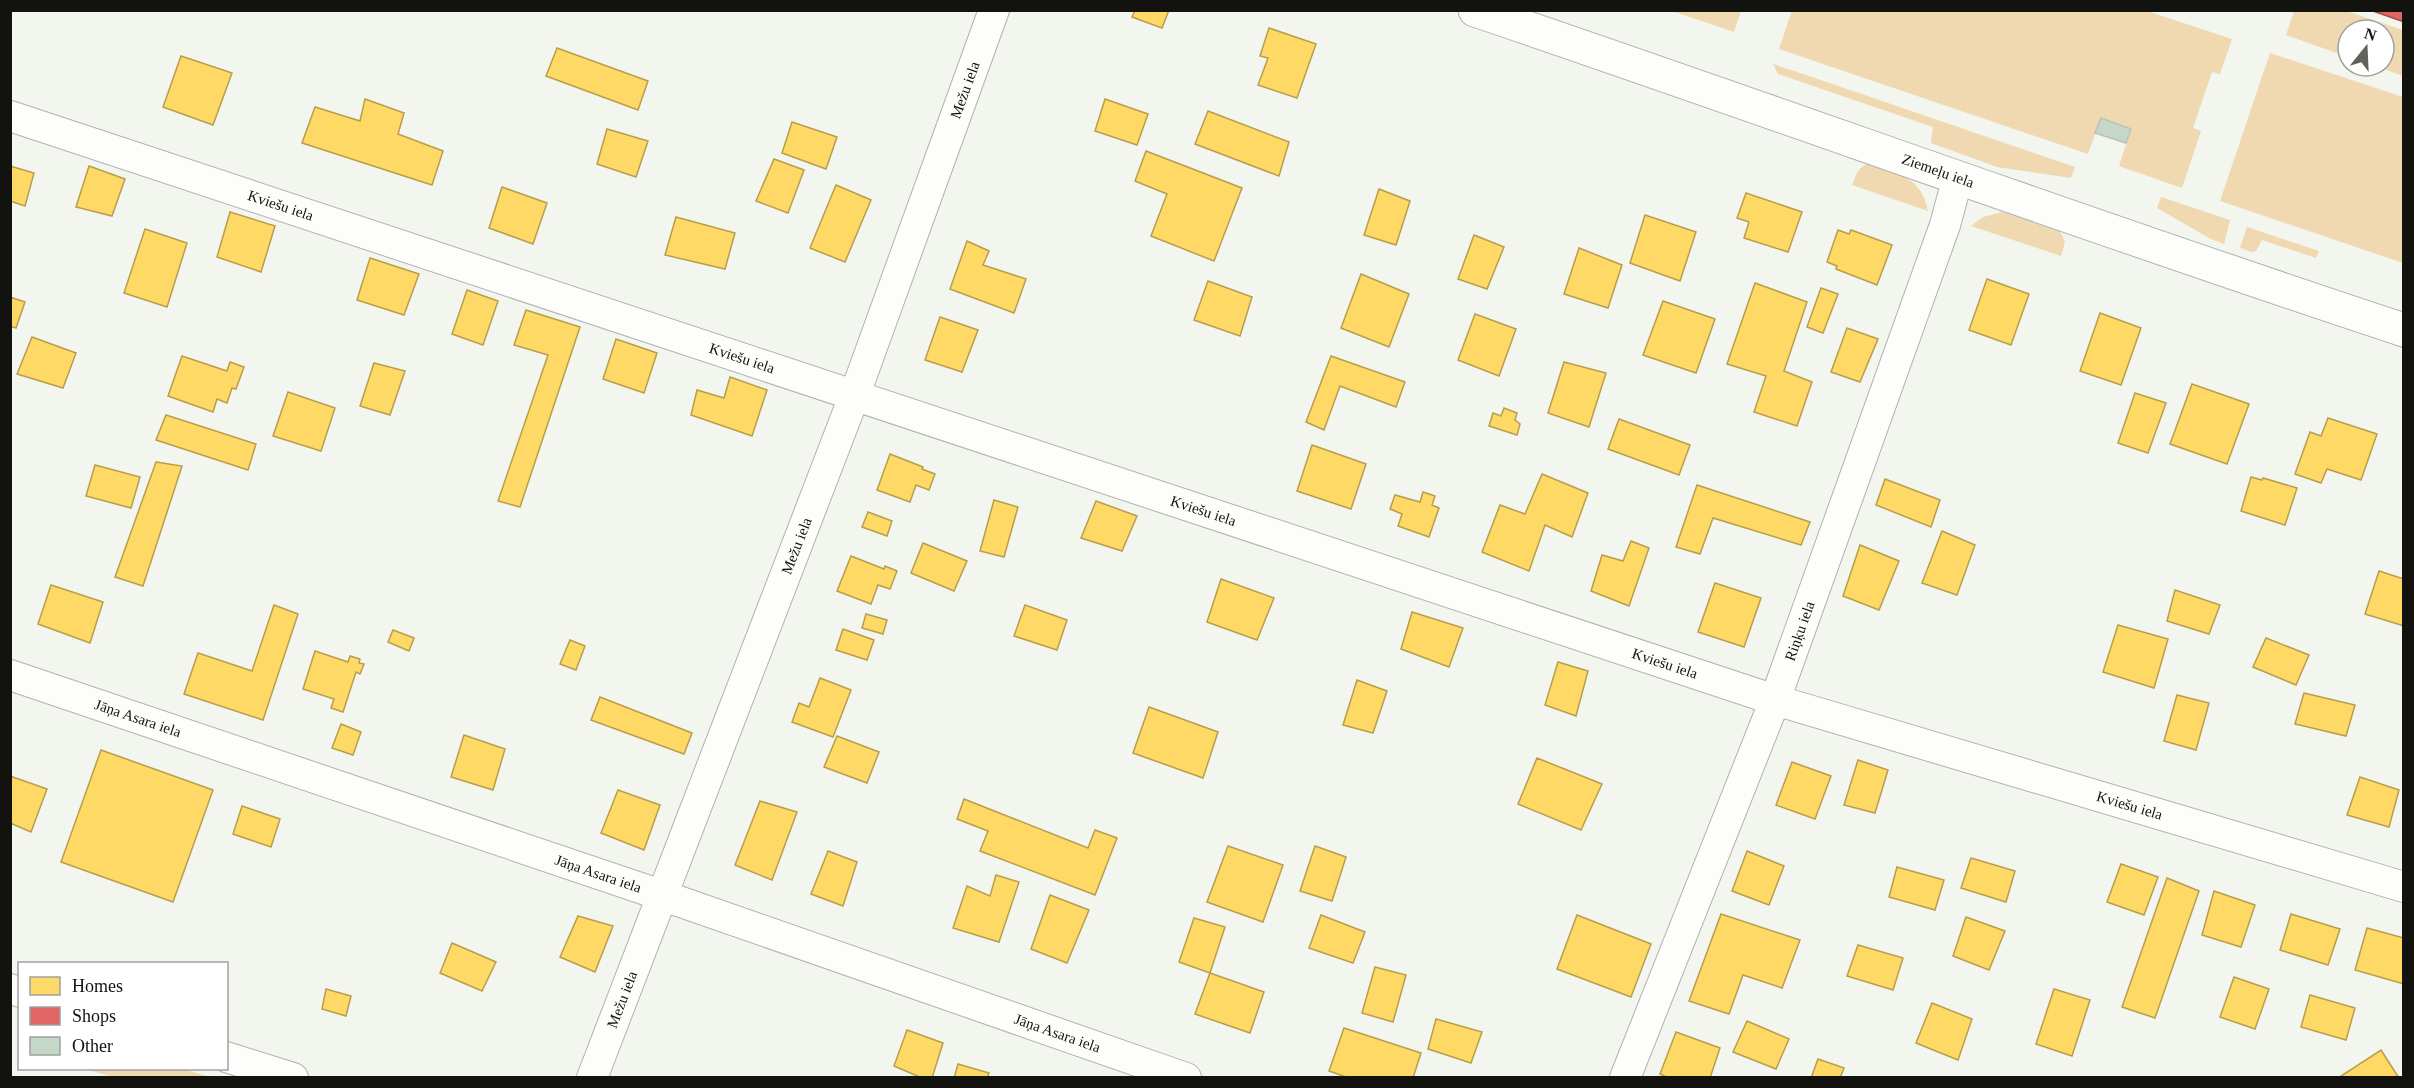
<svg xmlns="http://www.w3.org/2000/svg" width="2414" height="1088" font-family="'Times New Roman',serif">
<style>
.green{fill:#f0d8b0}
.homes{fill:#ffd966;stroke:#b89e4c;stroke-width:1.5}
.shops{fill:#e06666;stroke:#a24d4c;stroke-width:1.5}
.building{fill:#c5d8c8;stroke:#bdc1bb;stroke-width:1.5}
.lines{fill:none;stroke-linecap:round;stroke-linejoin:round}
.street-casing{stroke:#afb2ad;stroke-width:32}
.secondary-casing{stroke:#afb2ad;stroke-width:35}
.street{stroke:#fdfefc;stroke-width:30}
.secondary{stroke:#fdfefc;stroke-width:33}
.labels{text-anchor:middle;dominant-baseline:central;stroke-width:6;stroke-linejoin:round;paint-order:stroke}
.street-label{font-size:15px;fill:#12130f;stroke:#fff}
</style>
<rect width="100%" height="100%" fill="#f2f6ee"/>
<g class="green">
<polygon points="1792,10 2147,11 2232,39 2220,74 2212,72 2193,128 2201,131 2182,188 2119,166 2131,129 2101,118 2088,154 1779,49"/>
<polygon points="1672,11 1741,11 1734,32"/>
<polygon points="2294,11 2346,11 2403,30 2403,76 2375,66 2384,66 2384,30 2348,30 2348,57 2286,35"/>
<polygon points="2270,53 2403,97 2403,263 2220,201"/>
<polygon points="1773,64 1809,76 2075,167 2071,178 1997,167 1931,143 1933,127 1778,74"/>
<path d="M1868 164C1897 173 1922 177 1928 211L1852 185C1856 175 1858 167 1868 164Z"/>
<polygon points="2161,197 2230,220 2224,244 2211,239 2157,208"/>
<polygon points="2002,212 2060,231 2065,242 2061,256 1971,226 1983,217"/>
<polygon points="2247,227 2319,251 2316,258 2262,240 2256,251 2252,252 2240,248"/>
<polygon points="85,1069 183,1069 210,1077 113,1077"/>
</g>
<g class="homes">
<polygon points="1135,10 1169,10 1162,28 1132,17"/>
<polygon points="1269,28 1316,44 1297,98 1258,85 1268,58 1260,56"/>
<polygon points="557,48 648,81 638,110 546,76"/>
<polygon points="181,56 232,73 213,125 163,107"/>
<polygon points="365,99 404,113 398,134 443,151 432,185 302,143 315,107 360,121"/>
<polygon points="1105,99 1148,114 1137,145 1095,131"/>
<polygon points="1208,111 1289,142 1279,176 1195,144"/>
<polygon points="792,122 837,137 826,169 782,153"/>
<polygon points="607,129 648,141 636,177 597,164"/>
<polygon points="1146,151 1242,188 1214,261 1151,236 1167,194 1135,181"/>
<polygon points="774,159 804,170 788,213 756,201"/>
<polygon points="10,166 34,173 25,206 10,201"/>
<polygon points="89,166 125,179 112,216 76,207"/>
<polygon points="836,185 871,200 845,262 810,248"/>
<polygon points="502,187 547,203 533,244 489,228"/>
<polygon points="1379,189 1410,201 1396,245 1364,235"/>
<polygon points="1746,193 1802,212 1788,252 1744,238 1749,222 1737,218"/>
<polygon points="230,212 275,226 261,272 217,257"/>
<polygon points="1645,215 1696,232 1680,281 1630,263"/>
<polygon points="676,217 735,233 725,269 665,255"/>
<polygon points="145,229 187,243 167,307 124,293"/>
<polygon points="1838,230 1849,234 1851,230 1892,245 1877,285 1836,269 1837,266 1827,262"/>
<polygon points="1474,235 1504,247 1487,289 1458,279"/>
<polygon points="967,241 989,251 983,265 1026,279 1014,313 950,289"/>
<polygon points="1579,248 1622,265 1608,308 1564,294"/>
<polygon points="370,258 419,274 404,315 357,300"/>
<polygon points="1361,274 1409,294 1389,347 1341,328"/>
<polygon points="1987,279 2029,294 2011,345 1969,330"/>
<polygon points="1208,281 1252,297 1240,336 1194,320"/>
<polygon points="1755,283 1807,302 1784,371 1812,382 1797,426 1754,412 1766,376 1727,364"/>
<polygon points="1821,288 1838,294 1823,333 1807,327"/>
<polygon points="467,290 498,301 483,345 452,334"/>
<polygon points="10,297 25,302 16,328 10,326"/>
<polygon points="1663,301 1715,319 1696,373 1643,355"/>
<polygon points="526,310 580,327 520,507 498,501 548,355 514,345"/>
<polygon points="2100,313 2141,328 2121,385 2080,371"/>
<polygon points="1475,314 1516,329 1499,376 1458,360"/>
<polygon points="940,317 978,330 962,372 925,360"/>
<polygon points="1847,328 1878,339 1860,382 1831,372"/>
<polygon points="32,337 76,353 63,388 17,374"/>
<polygon points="616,339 657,353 644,393 603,379"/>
<polygon points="182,356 227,371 230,362 244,367 236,389 232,388 227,403 217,399 213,412 168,396"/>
<polygon points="1331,356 1405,382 1396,407 1340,386 1324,430 1306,422"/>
<polygon points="1564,362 1606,373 1589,427 1548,413"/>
<polygon points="374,363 405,371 390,415 360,406"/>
<polygon points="730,377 767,390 752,436 691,415 697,390 724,398"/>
<polygon points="2192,384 2249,404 2227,464 2170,444"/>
<polygon points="288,392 335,408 321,451 273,436"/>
<polygon points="2135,393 2166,403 2148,453 2118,443"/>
<polygon points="1504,408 1517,413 1515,420 1520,424 1517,435 1489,426 1493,413 1501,416"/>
<polygon points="166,415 256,444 248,470 156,440"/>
<polygon points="2328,418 2377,434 2361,480 2327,469 2321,483 2295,474 2310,432 2321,436"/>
<polygon points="1619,419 1690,445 1679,475 1608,449"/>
<polygon points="1312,445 1366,464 1351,509 1297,491"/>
<polygon points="890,454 923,467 922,469 935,474 929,490 916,485 910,502 877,490"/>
<polygon points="156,462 182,466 143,586 115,577"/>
<polygon points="95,465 140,477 131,508 86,496"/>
<polygon points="1542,474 1588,493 1572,537 1545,525 1529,571 1482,552 1500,505 1525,514"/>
<polygon points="2251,477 2262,480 2263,478 2297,488 2285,525 2241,511"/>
<polygon points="1885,479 1940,500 1931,527 1876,505"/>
<polygon points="1697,485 1810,522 1801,545 1713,518 1700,554 1676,547"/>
<polygon points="1423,492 1435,496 1432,505 1439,508 1429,537 1398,526 1402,514 1390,509 1395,495 1420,502"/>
<polygon points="994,500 1018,507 1004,557 980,551"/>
<polygon points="1096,501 1137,516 1122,551 1081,538"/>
<polygon points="868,512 892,521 887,536 862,527"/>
<polygon points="1942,531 1975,545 1957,595 1922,583"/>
<polygon points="1631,541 1649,548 1629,606 1591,591 1602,555 1623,561"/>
<polygon points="923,543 967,561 954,591 911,573"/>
<polygon points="1860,545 1899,561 1879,610 1843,596"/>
<polygon points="851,556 884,569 885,566 897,571 890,589 878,585 871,604 837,591"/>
<polygon points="2379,571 2404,579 2404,626 2365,614"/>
<polygon points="1221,579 1274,598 1257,640 1207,622"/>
<polygon points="1715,583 1761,598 1744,647 1698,632"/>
<polygon points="51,585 103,602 90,643 38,624"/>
<polygon points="2175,590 2220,605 2209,634 2167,621"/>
<polygon points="274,605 298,614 263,720 184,694 198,653 252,671"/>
<polygon points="1025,605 1067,620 1057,650 1014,636"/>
<polygon points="1412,612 1463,628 1449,667 1401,649"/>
<polygon points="866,614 887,620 883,634 862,628"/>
<polygon points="2118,625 2168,639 2154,688 2103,672"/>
<polygon points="843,629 874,640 867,660 836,650"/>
<polygon points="393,630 414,638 409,651 388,642"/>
<polygon points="2266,638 2309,655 2296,685 2253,667"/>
<polygon points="570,640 585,646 576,670 560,664"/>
<polygon points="315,651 348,662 350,656 360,659 359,663 364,664 360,674 356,672 343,712 331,708 334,699 303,689"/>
<polygon points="1558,662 1588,671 1576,716 1545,705"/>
<polygon points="820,678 851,690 833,737 792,722 799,703 809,707"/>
<polygon points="1357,680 1387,691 1373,733 1343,725"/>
<polygon points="2304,693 2355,705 2346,736 2295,724"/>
<polygon points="2177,695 2209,703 2196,750 2164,741"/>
<polygon points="600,697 692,733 684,754 591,720"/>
<polygon points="1149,707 1218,732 1203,778 1133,753"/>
<polygon points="341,724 361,732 353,755 332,748"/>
<polygon points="464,735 505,749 493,790 451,777"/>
<polygon points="837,736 879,752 867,783 824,767"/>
<polygon points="101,750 213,790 173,902 61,862"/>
<polygon points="1537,758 1602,784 1581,830 1518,804"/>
<polygon points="1858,760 1888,770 1875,813 1844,805"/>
<polygon points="1792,762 1831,776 1815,819 1776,805"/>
<polygon points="10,776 47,789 31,832 10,823"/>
<polygon points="2360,777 2399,790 2389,827 2347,815"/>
<polygon points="618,790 660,805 644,850 601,833"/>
<polygon points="964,799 1088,848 1095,830 1117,838 1095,895 980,851 988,831 957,819"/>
<polygon points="760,801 797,812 772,880 735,865"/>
<polygon points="242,806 280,819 271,847 233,834"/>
<polygon points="1228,846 1283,865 1263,922 1207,902"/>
<polygon points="1315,846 1346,857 1332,901 1300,891"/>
<polygon points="828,851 857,862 843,906 811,894"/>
<polygon points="1747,851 1784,866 1769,905 1732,891"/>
<polygon points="1971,858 2015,871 2006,902 1961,888"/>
<polygon points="2121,864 2158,877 2144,915 2107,902"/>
<polygon points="1897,867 1944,880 1935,910 1889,897"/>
<polygon points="996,875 1019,882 999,942 953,928 967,886 990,896"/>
<polygon points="2167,878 2199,891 2155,1018 2122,1007"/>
<polygon points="2214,891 2255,905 2241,947 2202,935"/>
<polygon points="1050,895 1089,910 1067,963 1031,949"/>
<polygon points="1721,914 1800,940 1782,988 1743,975 1729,1014 1689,1001"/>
<polygon points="2291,914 2340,929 2328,965 2280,950"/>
<polygon points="1321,915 1365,932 1353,963 1309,948"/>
<polygon points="1577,915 1651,944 1631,997 1557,969"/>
<polygon points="578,916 613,926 595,972 560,957"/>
<polygon points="1966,917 2005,931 1989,970 1953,956"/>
<polygon points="1194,918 1225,927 1210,973 1179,962"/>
<polygon points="2367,928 2404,938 2404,984 2355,970"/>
<polygon points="452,943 496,962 482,991 440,973"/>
<polygon points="1858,945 1903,958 1893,990 1847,976"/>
<polygon points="1375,967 1406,975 1393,1022 1362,1013"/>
<polygon points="1210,973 1264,992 1250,1033 1195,1014"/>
<polygon points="2234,977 2269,989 2255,1029 2220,1017"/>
<polygon points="326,989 351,996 346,1016 322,1009"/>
<polygon points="2054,989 2090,1000 2072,1056 2036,1044"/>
<polygon points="2310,995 2355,1008 2346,1040 2301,1027"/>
<polygon points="1932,1003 1972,1019 1958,1060 1916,1043"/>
<polygon points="1436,1019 1482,1032 1471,1063 1428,1049"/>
<polygon points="1747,1021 1789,1039 1776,1069 1733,1052"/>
<polygon points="1344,1028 1421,1053 1413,1078 1349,1078 1329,1071"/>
<polygon points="907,1030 943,1043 932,1078 922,1078 894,1066"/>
<polygon points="1676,1032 1720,1048 1710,1078 1669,1078 1660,1074"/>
<polygon points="2381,1050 2399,1078 2338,1078"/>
<polygon points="1818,1059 1844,1068 1840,1078 1811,1078"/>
<polygon points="958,1064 989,1073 987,1078 954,1078"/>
</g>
<polygon class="shops" points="2370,10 2404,10 2404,22"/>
<polygon class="building" points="2101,118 2131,129 2126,143 2095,133"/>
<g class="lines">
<g class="street-casing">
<g id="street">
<path id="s1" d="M10 116 1775 700 2404 887"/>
<path id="s2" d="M10 675 661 895 1186 1078"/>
<polyline points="10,989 20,992"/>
<polyline points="226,1057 293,1078"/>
<path id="s3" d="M592 1078 855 394 994 10"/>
<path id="s4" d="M1625 1078 1775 700 1945 225 1958 177"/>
</g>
</g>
<g class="secondary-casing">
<g id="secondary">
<path id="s5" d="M1475 10C1785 115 2093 228 2404 330"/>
</g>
</g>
<use href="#street" class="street"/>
<use href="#secondary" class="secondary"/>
</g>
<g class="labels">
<g class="street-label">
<text stroke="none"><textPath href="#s3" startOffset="1056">Mežu iela</textPath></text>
<text stroke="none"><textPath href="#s5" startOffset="490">Ziemeļu iela</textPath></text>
<text stroke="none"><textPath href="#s1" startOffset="285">Kviešu iela</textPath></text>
<text stroke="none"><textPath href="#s1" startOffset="771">Kviešu iela</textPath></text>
<text stroke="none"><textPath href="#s1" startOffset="1257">Kviešu iela</textPath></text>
<text stroke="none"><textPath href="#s3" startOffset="570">Mežu iela</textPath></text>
<text stroke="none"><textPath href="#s4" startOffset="480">Riņķu iela</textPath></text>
<text stroke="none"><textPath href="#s1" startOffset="1743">Kviešu iela</textPath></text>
<text stroke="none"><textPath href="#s2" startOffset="135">Jāņa Asara iela</textPath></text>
<text stroke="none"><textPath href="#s1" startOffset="2229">Kviešu iela</textPath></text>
<text stroke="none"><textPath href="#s2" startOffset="621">Jāņa Asara iela</textPath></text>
<text stroke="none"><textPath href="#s3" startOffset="84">Mežu iela</textPath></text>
<text stroke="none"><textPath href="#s2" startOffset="1107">Jāņa Asara iela</textPath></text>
</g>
</g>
<rect width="2414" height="1088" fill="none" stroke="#12130f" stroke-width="24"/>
<rect x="18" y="962" width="210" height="108" fill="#ffffff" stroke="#a0a19f" stroke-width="1.5"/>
<rect x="30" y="977" width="30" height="18" fill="#ffd966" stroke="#a0a19f" stroke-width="1.5"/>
<text x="72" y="992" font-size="18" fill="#12130f">Homes</text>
<rect x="30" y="1007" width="30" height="18" fill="#e06666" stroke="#a0a19f" stroke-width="1.5"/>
<text x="72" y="1022" font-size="18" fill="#12130f">Shops</text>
<rect x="30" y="1037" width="30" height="18" fill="#c5d8c8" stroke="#a0a19f" stroke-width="1.5"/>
<text x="72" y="1052" font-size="18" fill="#12130f">Other</text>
<g transform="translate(2366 48) rotate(18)"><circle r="28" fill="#ffffff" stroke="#a0a19f" stroke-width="1.5"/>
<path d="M0-4.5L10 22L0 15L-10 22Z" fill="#60625d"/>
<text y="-9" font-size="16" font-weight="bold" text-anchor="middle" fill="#12130f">N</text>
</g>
</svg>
